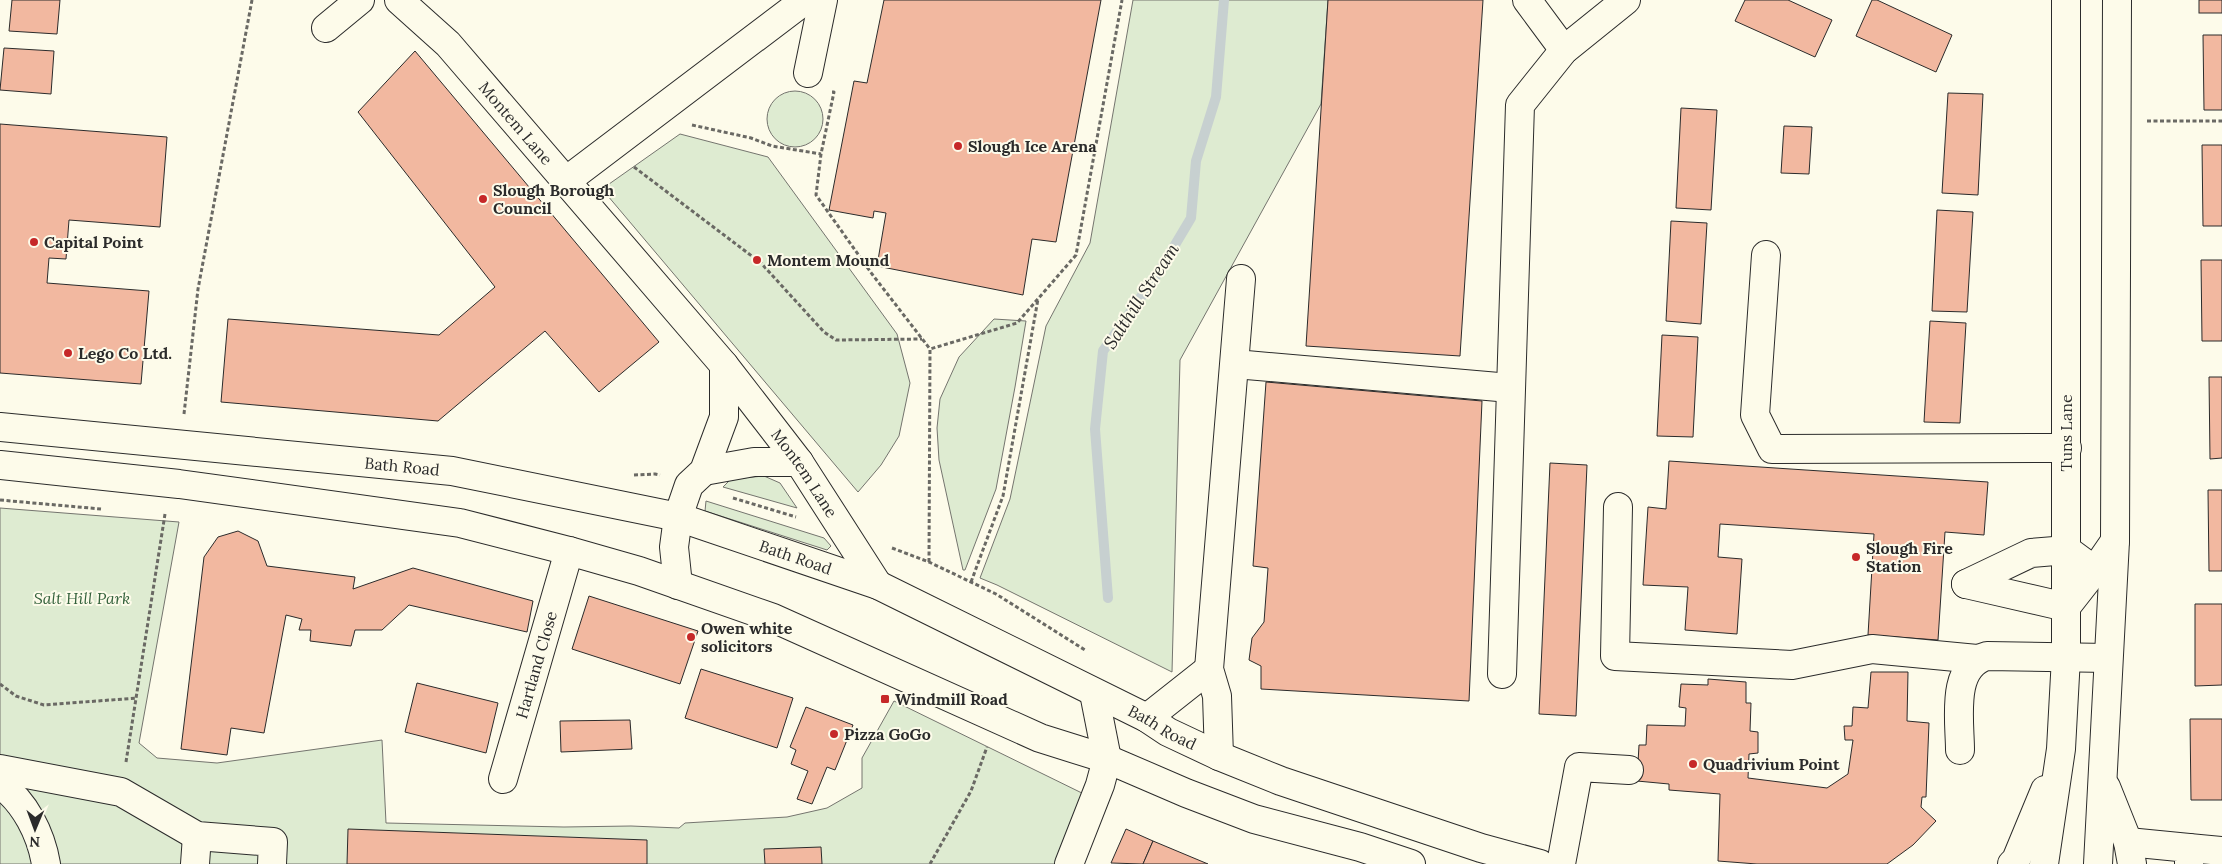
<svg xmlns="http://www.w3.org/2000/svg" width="2222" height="864" font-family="Lora,serif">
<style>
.green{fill:#deebd1;stroke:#74746e}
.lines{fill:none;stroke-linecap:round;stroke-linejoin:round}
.stream{stroke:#c7d0d0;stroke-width:10}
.building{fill:#f2b8a0;stroke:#2b2b2b}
.minor-casing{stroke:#2b2b2b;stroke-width:30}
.major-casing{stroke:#2b2b2b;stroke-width:30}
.path{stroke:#6a6964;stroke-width:3;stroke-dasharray:4 2.5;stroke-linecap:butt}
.minor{stroke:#fdfbea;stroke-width:28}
.major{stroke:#fdfbea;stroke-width:28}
.poi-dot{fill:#c62828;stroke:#fdfbea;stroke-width:2}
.labels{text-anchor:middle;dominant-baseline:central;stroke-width:4;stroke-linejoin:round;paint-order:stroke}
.street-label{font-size:16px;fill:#2b2b2b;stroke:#fdfbea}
.poi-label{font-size:16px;font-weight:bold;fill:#2b2b2b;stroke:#fdfbea;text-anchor:start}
.park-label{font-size:16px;font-style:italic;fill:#34623c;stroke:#fdfbea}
.water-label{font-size:18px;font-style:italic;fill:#2b2b2b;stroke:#fdfbea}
</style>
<rect width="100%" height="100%" fill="#fdfbea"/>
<g class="green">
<polygon points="1133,0 1328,0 1321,104 1180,360 1172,672 997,585 980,578 1010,499 1046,326 1090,243"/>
<circle cx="795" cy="119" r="28"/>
<polygon points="680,134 768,157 897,334 910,383 899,436 881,465 858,492 602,189"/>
<polygon points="994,319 1026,321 1015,387 996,489 965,570 963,570 939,460 937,428 940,399 959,357"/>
<polygon points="764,476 780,483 797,508 723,487 731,479"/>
<polygon points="706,501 824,538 831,546 827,550 705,511"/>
<polygon points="0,508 179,522 139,743 157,758 217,763 382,740 386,823 564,827 631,826 679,828 685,823 787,817 827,808 862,788 862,758 894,701 1088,796 1056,864 0,864"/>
</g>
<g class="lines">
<polyline class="stream" points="1108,598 1095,429 1103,351 1160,270 1191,218 1196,161 1216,97 1224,0"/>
</g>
<g class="building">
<polygon points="12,0 60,0 57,34 9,31"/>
<polygon points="884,0 1101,0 1056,242 1032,239 1023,295 877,266 886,213 874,211 873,218 829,210 854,81 867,83"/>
<polygon points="1328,0 1483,0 1460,356 1306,346"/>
<polygon points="1745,0 1788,0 1832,20 1815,57 1735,21"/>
<polygon points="1872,0 1877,0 1952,35 1936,72 1856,36"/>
<rect x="2199" y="0" width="23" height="13"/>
<polygon points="2203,35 2222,35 2222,110 2204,110"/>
<polygon points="4,48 54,51 51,94 0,90"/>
<polygon points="415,51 659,342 599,392 545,331 438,421 221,402 228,319 439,335 495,287 358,112"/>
<polygon points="1948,93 1983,94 1978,195 1942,193"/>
<polygon points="1681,108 1717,110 1711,210 1676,208"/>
<polygon points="0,124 167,137 160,227 69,220 66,259 49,258 47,283 149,291 141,384 0,373"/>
<polygon points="1784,126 1812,127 1809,174 1781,173"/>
<polygon points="2202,145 2222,145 2222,226 2203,226"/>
<polygon points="1937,210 1973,212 1967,312 1932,311"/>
<polygon points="1671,221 1707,223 1701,324 1666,321"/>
<polygon points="2201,260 2222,260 2222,341 2202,341"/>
<polygon points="1930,321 1966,323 1960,423 1924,422"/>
<polygon points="1662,335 1698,337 1693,437 1657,436"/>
<polygon points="2209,377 2222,377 2222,458 2210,459"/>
<polygon points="1266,382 1482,401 1469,701 1261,689 1261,666 1249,660 1252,638 1264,622 1268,568 1253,566"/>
<polygon points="1669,461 1988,482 1984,535 1945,532 1938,640 1868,635 1874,534 1720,524 1718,557 1742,559 1737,634 1685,630 1688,587 1643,585 1648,507 1666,509"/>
<polygon points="1550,463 1587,465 1576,716 1539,714"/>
<polygon points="2208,490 2222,490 2222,571 2209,571"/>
<polygon points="238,531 258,541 267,566 355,577 353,589 413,568 533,601 527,632 409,605 382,630 355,630 351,646 310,641 311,630 299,630 302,619 286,615 264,733 231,728 227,755 181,749 204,557 218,537"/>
<polygon points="589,596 698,631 680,684 572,649"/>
<polygon points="2195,604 2222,604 2222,685 2195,686"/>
<polygon points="701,669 793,698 777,748 685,718"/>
<polygon points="1871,672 1908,672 1907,721 1929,723 1926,797 1922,797 1921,807 1936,821 1913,845 1887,864 1757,864 1718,861 1720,794 1669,790 1669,784 1637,781 1639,745 1646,745 1647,725 1685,726 1686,708 1679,707 1681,684 1708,685 1708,679 1746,682 1746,703 1751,703 1750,731 1758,732 1758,753 1749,754 1748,778 1827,788 1848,774 1853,740 1845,740 1844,726 1852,726 1853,707 1868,708"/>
<polygon points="417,683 498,703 486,753 405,732"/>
<polygon points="806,707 853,725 835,770 827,767 812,804 797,799 808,771 791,764 796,750 790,747"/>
<polygon points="2190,719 2222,719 2222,800 2191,800"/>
<polygon points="630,720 632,749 561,752 560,721"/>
<polygon points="348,829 647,840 647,864 347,864"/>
<polygon points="1126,829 1153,841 1143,864 1111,863"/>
<polygon points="1153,841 1208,864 1143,864"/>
<polygon points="821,847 822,864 765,864 764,849"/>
</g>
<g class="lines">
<g class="minor-casing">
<g id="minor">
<polyline points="1527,0 1564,50"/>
<polyline points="326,28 360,0"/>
<polyline points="808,73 823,0"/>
<polyline points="566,181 805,0"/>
<polyline points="1766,255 1755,415 1772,449 2067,448"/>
<polyline points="1235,364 1510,388"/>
<polyline points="1618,507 1615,656 1792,665 1872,649 1977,659"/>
<polyline points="1966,584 2066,607 2095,570 2115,541"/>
<polyline points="1966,584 2031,553 2067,550 2086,564"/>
<polyline points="1502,674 1520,105 1564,50 1626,0"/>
<polyline points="1147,718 1209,669"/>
<path d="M1960 750C1960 721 1950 666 1987 656L2108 658"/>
<polyline points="1219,756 1217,696 1209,669 1241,279"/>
<polyline points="0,769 121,792 197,836 273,842 272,864"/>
<path id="s1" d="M503 779 569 551"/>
<path d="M0 784C25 802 41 834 46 864"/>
<polyline points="2128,842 2189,848 2189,864"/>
<polyline points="2189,848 2222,851"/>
<polyline points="195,864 197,836"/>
<polyline points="1069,864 1100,785 1107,759"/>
<polyline points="1561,864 1579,767 1629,770"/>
</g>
</g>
<g class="major-casing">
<g id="major">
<path id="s2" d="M399 0 448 44 724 365 799 462 878 585"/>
<path id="s3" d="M0 427 452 471 678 517 878 585 1147 718 1168 732 1219 756 1281 781 1481 848 1540 864"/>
<polyline points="0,465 179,484 460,523 569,551 639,571 773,618 1040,738 1107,759 1186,793 1254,819 1360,847 1411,864"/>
<polyline points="704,471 754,462 799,462"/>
<polyline points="678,585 674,547 678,517 689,485 704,471 724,417 724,365"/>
<polyline points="1094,693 1107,759"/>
<polyline points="2106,787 2128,842 2132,864"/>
<polyline points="2012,864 2016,860 2045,790"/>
<polyline points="2044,864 2061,749 2066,657 2066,0"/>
<polyline points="2098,864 2115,541 2117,0"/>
</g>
</g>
<g class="path">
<polyline points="832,92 834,92 821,154 816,195 872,274 930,349"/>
<polyline points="2147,121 2222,121"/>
<polyline points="692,125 751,138 772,146 821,154"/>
<polyline points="634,167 761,263 824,332 836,340 922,339"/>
<polyline points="184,414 198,289 252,0"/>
<polyline points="634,475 655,474 660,475"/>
<polyline points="733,498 796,517"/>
<polyline points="0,500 101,509"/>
<polyline points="892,548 929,562 996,594 1085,650"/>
<polyline points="929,562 930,349 1017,323 1076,255 1122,0"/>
<polyline points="971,582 1003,496 1038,299"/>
<polyline points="0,684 16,696 44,705 137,698"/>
<polyline points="126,762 165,514"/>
<polyline points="930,864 971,791 987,747"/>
</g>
<use href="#minor" class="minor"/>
<use href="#major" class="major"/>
</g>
<g class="poi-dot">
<circle cx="958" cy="146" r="5"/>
<circle cx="483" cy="199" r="5"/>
<circle cx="34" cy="242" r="5"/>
<circle cx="757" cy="260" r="5"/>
<circle cx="68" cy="353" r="5"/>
<circle cx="1856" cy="557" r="5"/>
<circle cx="691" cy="637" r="5"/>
<rect x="880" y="694" width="10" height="10" rx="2.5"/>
<circle cx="834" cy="734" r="5"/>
<circle cx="1693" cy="764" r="5"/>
</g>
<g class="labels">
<g class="street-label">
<text stroke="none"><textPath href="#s2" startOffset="170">Montem Lane</textPath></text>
<text transform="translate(2066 433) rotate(-90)">Tuns Lane</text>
<text stroke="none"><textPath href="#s3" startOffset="404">Bath Road</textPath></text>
<text stroke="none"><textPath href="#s2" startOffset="624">Montem Lane</textPath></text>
<text stroke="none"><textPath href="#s3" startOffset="809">Bath Road</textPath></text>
<text stroke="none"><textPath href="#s1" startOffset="119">Hartland Close</textPath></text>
<text stroke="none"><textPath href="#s3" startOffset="1214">Bath Road</textPath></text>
</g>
<g class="poi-label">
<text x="968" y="146">Slough Ice Arena</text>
<text x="493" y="190">Slough Borough<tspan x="493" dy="18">Council</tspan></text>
<text x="44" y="242">Capital Point</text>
<text x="767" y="260">Montem Mound</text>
<text x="78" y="353">Lego Co Ltd.</text>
<text x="1866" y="548">Slough Fire<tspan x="1866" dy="18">Station</tspan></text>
<text x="701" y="628">Owen white<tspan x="701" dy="18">solicitors</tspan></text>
<text x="895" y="699">Windmill Road</text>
<text x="844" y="734">Pizza GoGo</text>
<text x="1703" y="764">Quadrivium Point</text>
</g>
<g class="park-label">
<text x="82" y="598">Salt Hill Park</text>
</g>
<g class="water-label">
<text transform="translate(1141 296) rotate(-57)">Salthill Stream</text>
</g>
</g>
<g transform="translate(35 829) rotate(181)" stroke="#fdfbea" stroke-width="4" paint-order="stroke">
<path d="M0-4L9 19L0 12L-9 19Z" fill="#2b2b2b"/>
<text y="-8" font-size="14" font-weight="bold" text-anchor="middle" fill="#2b2b2b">N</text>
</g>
</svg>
